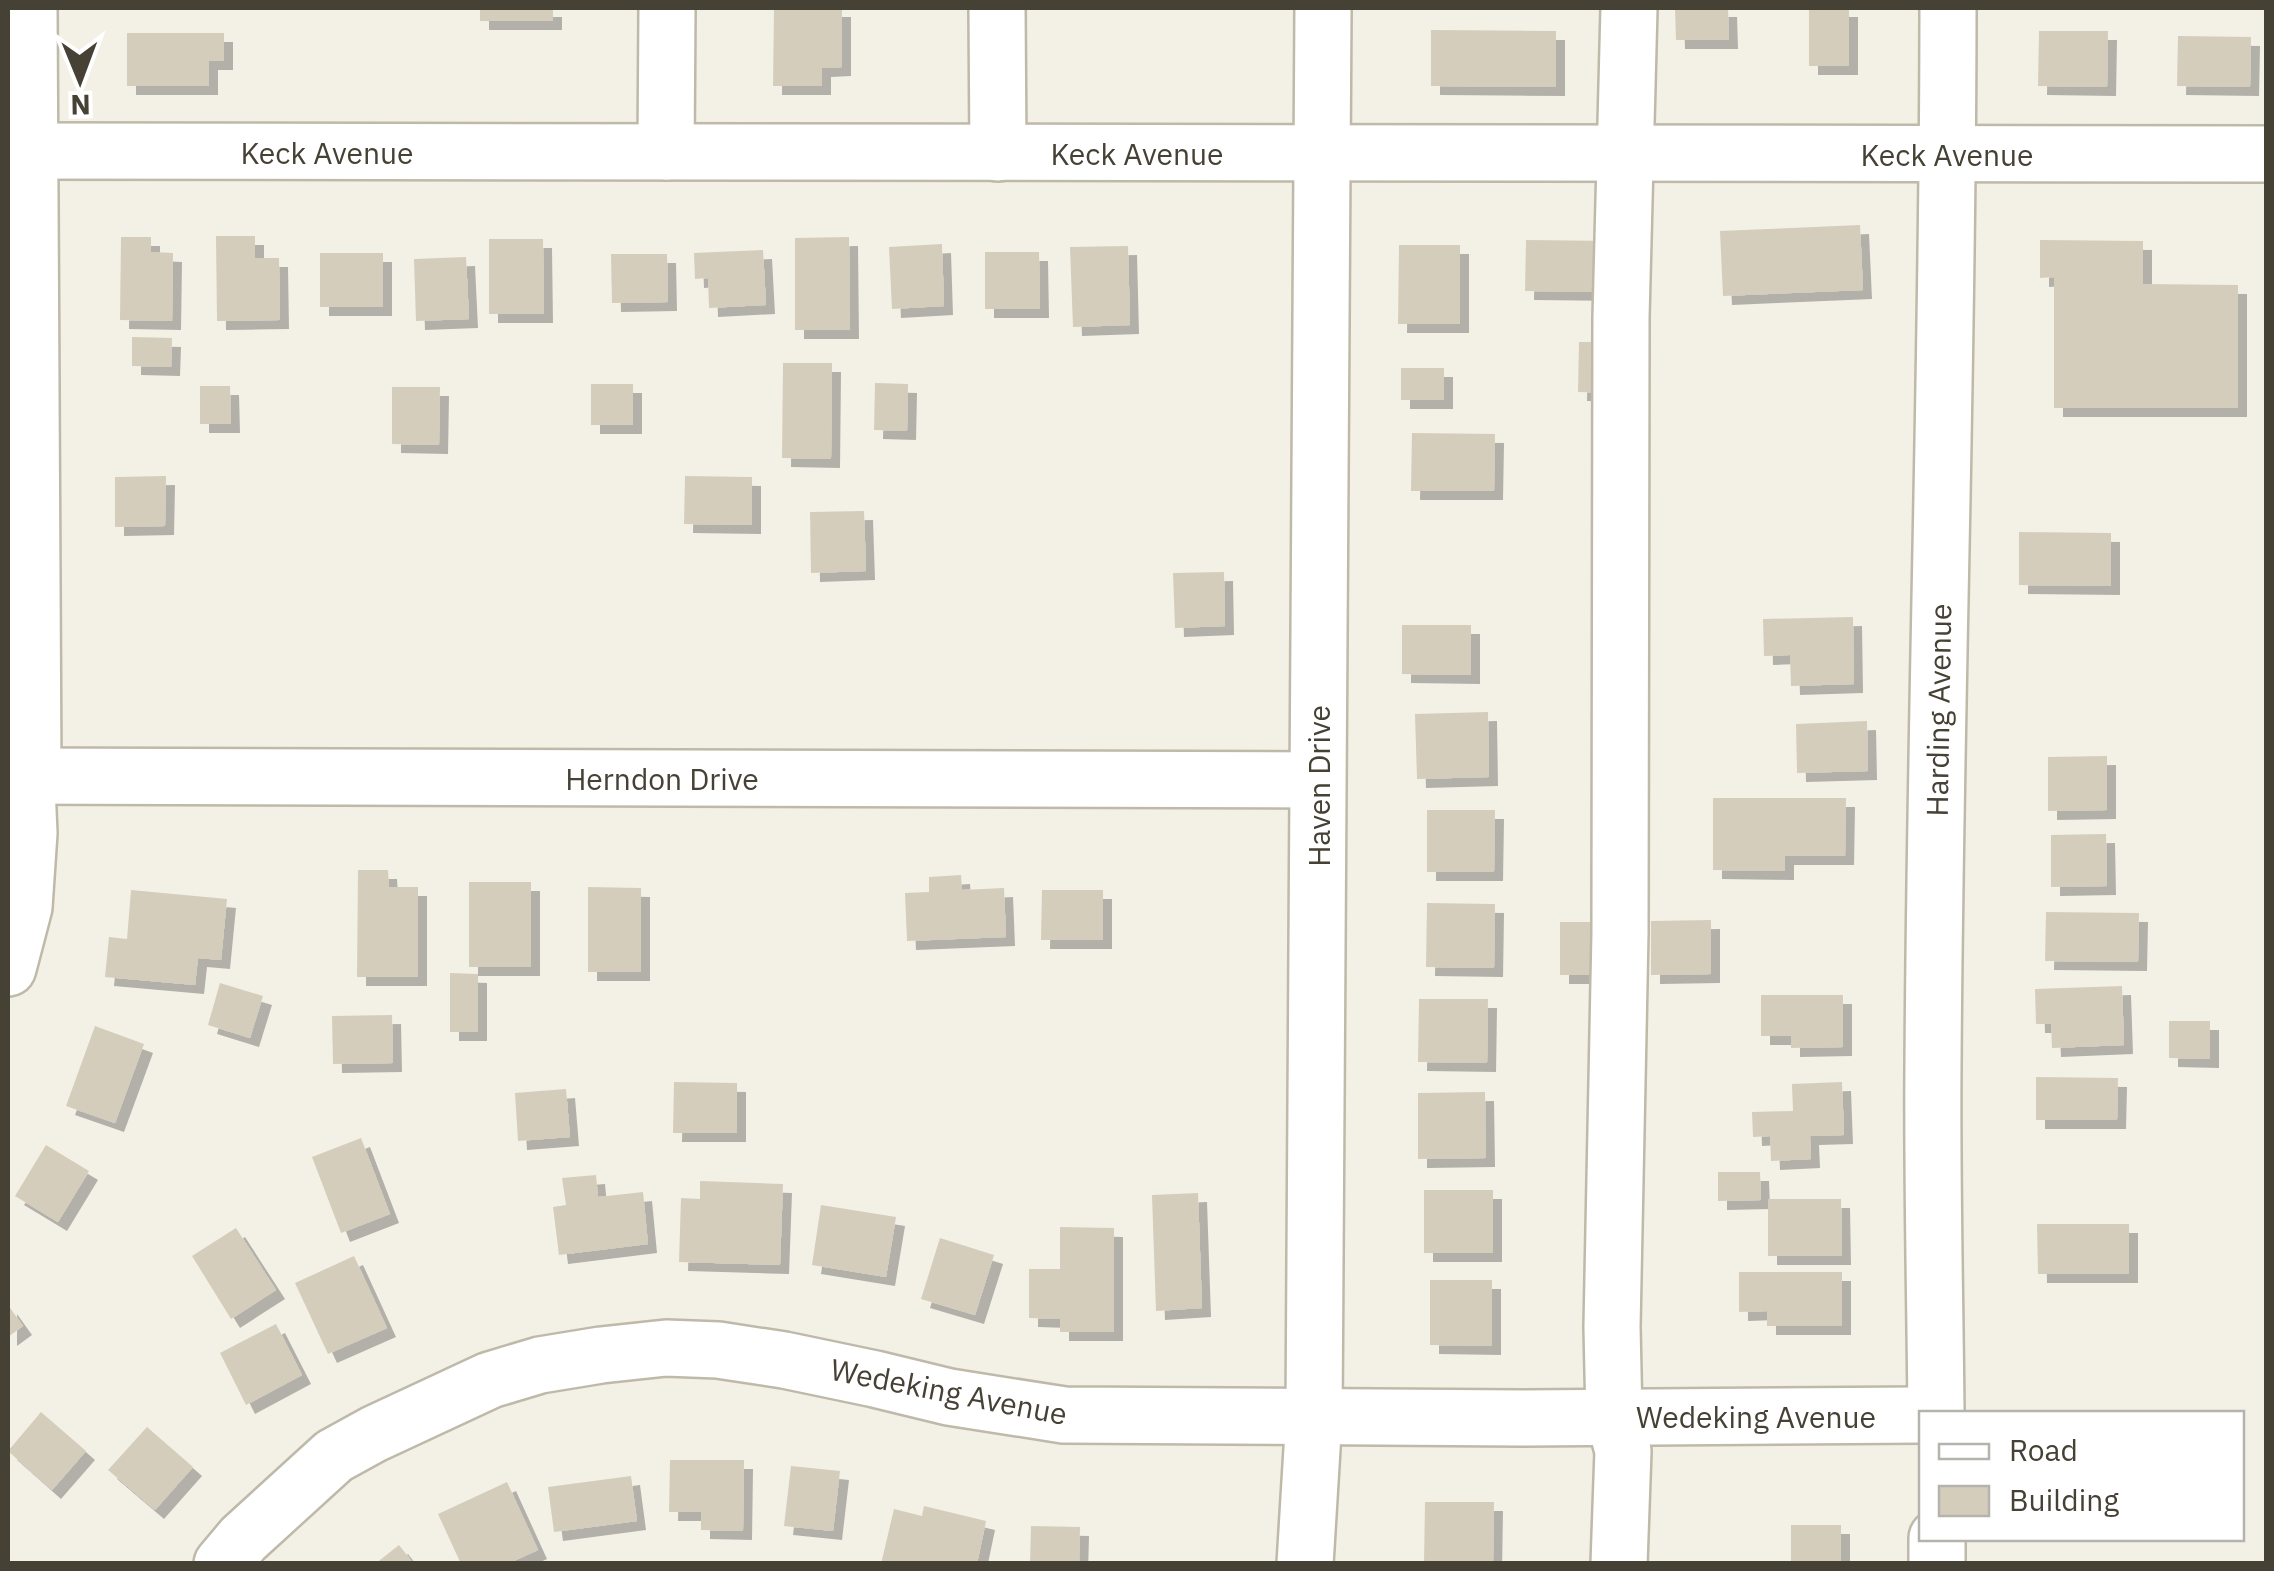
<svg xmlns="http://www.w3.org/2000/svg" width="2274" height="1571" font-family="'IBM Plex Sans',sans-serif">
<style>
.building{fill:#d5cdbc;filter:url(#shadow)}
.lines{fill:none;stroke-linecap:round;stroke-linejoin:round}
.minor-casing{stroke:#bfb9a9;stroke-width:60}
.minor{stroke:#fff;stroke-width:55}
.labels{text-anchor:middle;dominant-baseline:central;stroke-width:10;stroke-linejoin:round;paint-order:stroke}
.street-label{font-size:30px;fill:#464135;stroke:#fff}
</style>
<defs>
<filter id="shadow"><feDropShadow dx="9" dy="9" stdDeviation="0" flood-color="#0004"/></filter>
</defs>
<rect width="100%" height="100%" fill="#f3f0e6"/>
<g class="building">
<rect x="480" y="8" width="73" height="13"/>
<polygon points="774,8 842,8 842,67 822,68 822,86 773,86"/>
<polygon points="1675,8 1728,8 1729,40 1676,40"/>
<rect x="1809" y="8" width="40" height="58"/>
<polygon points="1431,30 1556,31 1556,87 1431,86"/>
<polygon points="2039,31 2108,31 2107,87 2038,86"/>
<polygon points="127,33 224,33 224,61 209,61 209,86 127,86"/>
<polygon points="2178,36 2251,37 2250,87 2177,86"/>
<polygon points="1860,225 1863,290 1723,296 1720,231"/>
<polygon points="216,236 255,236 255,258 279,258 280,320 217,321"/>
<polygon points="121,237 151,237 151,252 173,253 172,321 120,320"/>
<polygon points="849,237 850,330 795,330 795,238"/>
<polygon points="489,239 543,239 544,314 489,314"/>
<polygon points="1526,240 1614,241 1614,292 1525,291"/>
<polygon points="2040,240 2143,241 2143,284 2238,285 2238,408 2054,408 2054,277 2040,278"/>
<polygon points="942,244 944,306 892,309 889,247"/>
<polygon points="1399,245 1460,245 1460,324 1398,324"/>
<polygon points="1128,246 1130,325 1073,327 1070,247"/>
<polygon points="763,250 766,305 709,308 708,278 695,279 694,253"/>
<polygon points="985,252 1039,252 1040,309 985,309"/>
<rect x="320" y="253" width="63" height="54"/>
<polygon points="611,254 667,254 668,302 612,303"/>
<polygon points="466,257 469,319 416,321 414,259"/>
<polygon points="132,337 172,338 171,367 132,366"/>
<polygon points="1579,342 1615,342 1615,393 1578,392"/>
<polygon points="783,363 832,363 831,459 782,458"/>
<rect x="1401" y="368" width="43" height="32"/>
<polygon points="875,383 908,384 907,431 874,430"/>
<rect x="591" y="384" width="42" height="41"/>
<polygon points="200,386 230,386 231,424 200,424"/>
<polygon points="392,387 440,387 439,445 392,444"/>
<polygon points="1412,433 1495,434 1494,491 1411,491"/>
<polygon points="166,476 165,526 115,527 115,477"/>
<polygon points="685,476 752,477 752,525 684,524"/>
<polygon points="864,511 866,571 811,573 810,512"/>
<polygon points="2019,532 2111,533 2111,586 2019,585"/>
<polygon points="1224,572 1225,626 1175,628 1173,573"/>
<polygon points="1853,617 1854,684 1791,686 1790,655 1764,656 1763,619"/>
<polygon points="1402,625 1471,625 1471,675 1402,674"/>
<polygon points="1488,712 1489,777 1417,779 1415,714"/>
<polygon points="1867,721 1868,771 1797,773 1796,724"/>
<polygon points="2107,756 2107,810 2048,811 2048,757"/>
<polygon points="1713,798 1846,798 1845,856 1785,856 1785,871 1713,870"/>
<polygon points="1427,810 1495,810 1494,872 1427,872"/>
<polygon points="2106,834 2107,886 2051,887 2051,835"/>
<polygon points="358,870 388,870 389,887 418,887 418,977 357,977"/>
<polygon points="961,875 962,890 1004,888 1006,937 907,941 905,893 929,892 929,877"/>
<rect x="469" y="882" width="62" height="85"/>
<polygon points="588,887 641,888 641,972 588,972"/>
<polygon points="131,890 227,899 221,960 198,958 195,985 105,977 109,937 127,939"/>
<polygon points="1042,890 1103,890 1103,940 1041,940"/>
<polygon points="1427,903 1495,904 1494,968 1426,967"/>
<polygon points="2046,912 2139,913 2138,962 2045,961"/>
<polygon points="1711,920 1711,974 1651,975 1651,921"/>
<polygon points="1560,922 1613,922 1612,975 1560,975"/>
<polygon points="450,973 478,974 478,1032 450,1032"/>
<polygon points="220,983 263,996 250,1038 208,1025"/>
<polygon points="2122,986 2124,1045 2052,1048 2051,1024 2036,1024 2035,989"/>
<polygon points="1761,995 1843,995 1843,1047 1791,1048 1791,1036 1761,1036"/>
<polygon points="1419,999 1488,999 1487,1063 1418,1062"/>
<polygon points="392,1015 393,1063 333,1064 332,1016"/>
<polygon points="2169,1021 2210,1021 2210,1059 2169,1058"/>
<polygon points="95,1026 144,1044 115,1123 66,1106"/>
<polygon points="2036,1077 2118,1078 2117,1120 2036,1120"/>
<polygon points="674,1082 737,1083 737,1133 673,1133"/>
<polygon points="1842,1082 1844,1135 1810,1136 1811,1159 1771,1161 1770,1136 1753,1137 1752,1112 1793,1111 1792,1084"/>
<polygon points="566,1089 570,1137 518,1141 515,1093"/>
<polygon points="1485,1092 1486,1158 1418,1159 1418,1093"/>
<polygon points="361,1138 390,1214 341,1233 312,1157"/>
<polygon points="46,1145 89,1171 58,1222 15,1196"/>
<polygon points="1718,1172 1760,1172 1761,1200 1718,1201"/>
<polygon points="596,1175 598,1197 643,1192 648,1244 559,1255 553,1207 566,1205 562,1178"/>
<polygon points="700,1181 783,1184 780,1265 679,1262 681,1198 700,1199"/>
<rect x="1424" y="1190" width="69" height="63"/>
<polygon points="1198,1193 1202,1308 1156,1311 1152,1195"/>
<polygon points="1768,1199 1841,1199 1842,1256 1768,1256"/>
<polygon points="821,1205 896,1217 886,1277 812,1265"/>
<polygon points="2037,1224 2129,1224 2129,1274 2038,1274"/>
<polygon points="1060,1227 1114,1228 1114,1332 1060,1332 1060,1319 1029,1318 1029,1269 1060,1269"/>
<polygon points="236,1228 276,1290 231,1319 192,1256"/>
<polygon points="940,1238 994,1255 975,1315 921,1299"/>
<polygon points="354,1256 387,1328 328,1354 295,1283"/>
<polygon points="1739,1272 1842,1272 1842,1326 1767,1326 1767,1311 1739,1312"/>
<polygon points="1430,1280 1492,1280 1492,1346 1430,1345"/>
<polygon points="8,1305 23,1326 8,1337"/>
<polygon points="276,1324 302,1375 246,1405 220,1353"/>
<polygon points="41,1412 86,1451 52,1490 8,1451"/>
<polygon points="147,1427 193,1467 155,1510 108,1470"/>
<polygon points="670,1460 744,1460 743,1531 701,1530 701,1512 669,1512"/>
<polygon points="791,1466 840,1471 833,1531 784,1526"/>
<polygon points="631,1476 637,1521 554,1532 548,1487"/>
<polygon points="507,1482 538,1550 507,1564 461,1564 438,1514"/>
<polygon points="1425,1502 1494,1502 1493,1564 1424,1564"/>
<polygon points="924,1506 986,1521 977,1564 881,1564 894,1509 922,1516"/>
<rect x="1791" y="1525" width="50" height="39"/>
<polygon points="1031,1526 1080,1527 1079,1564 1030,1564"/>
<polygon points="399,1545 414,1564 375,1564"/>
</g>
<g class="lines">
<g class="minor-casing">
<g id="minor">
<polyline points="997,8 998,153"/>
<polyline points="8,151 2266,154"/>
<polyline points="666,152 667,8"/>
<polyline points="8,776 1317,780"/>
<polyline points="8,968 24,907 29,833 27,788 33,776 29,8"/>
<path d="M1936 1414C1935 1298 1932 1182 1933 1066 1935 713 1948 360 1948 8"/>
<polyline points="1937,1538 1937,1564"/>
<polyline points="222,1564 243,1539 334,1456 374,1434 490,1380 540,1365 601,1355 666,1348 718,1350 784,1360 875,1379 949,1397 1064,1415 1521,1418 1922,1415"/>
<polyline points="1305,1564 1314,1416 1323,8"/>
<polyline points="1619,1564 1623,1451 1614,1417 1612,1327 1620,933 1621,317 1629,8"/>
</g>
</g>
<use href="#minor" class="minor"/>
</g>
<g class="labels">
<g class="street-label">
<text x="327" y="152">Keck Avenue</text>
<text x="1137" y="153">Keck Avenue</text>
<text x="1947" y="154">Keck Avenue</text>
<text transform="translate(1938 710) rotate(-89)">Harding Avenue</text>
<text x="662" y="778">Herndon Drive</text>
<text transform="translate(1318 786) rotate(-90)">Haven Drive</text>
<text transform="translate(949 1391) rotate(11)">Wedeking Avenue</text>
<text x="1756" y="1416">Wedeking Avenue</text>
</g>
</g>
<rect width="2274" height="1571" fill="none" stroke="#464135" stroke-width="20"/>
<rect x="1919" y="1411" width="325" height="130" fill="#ffffff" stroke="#b5b3ae" stroke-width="2.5"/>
<rect x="1939" y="1444" width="50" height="15" fill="#ffffff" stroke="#b5b3ae" stroke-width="2.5"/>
<text x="2009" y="1461" font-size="30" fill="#464135">Road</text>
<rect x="1939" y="1486" width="50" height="30" fill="#d5cdbc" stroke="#b5b3ae" stroke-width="2.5"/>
<text x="2009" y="1511" font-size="30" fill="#464135">Building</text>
<g transform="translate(80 80) rotate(179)" stroke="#ffffff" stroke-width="8" paint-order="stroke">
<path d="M0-8L18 38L0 25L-18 38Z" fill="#464135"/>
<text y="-15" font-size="28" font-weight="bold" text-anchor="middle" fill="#464135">N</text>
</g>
</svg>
